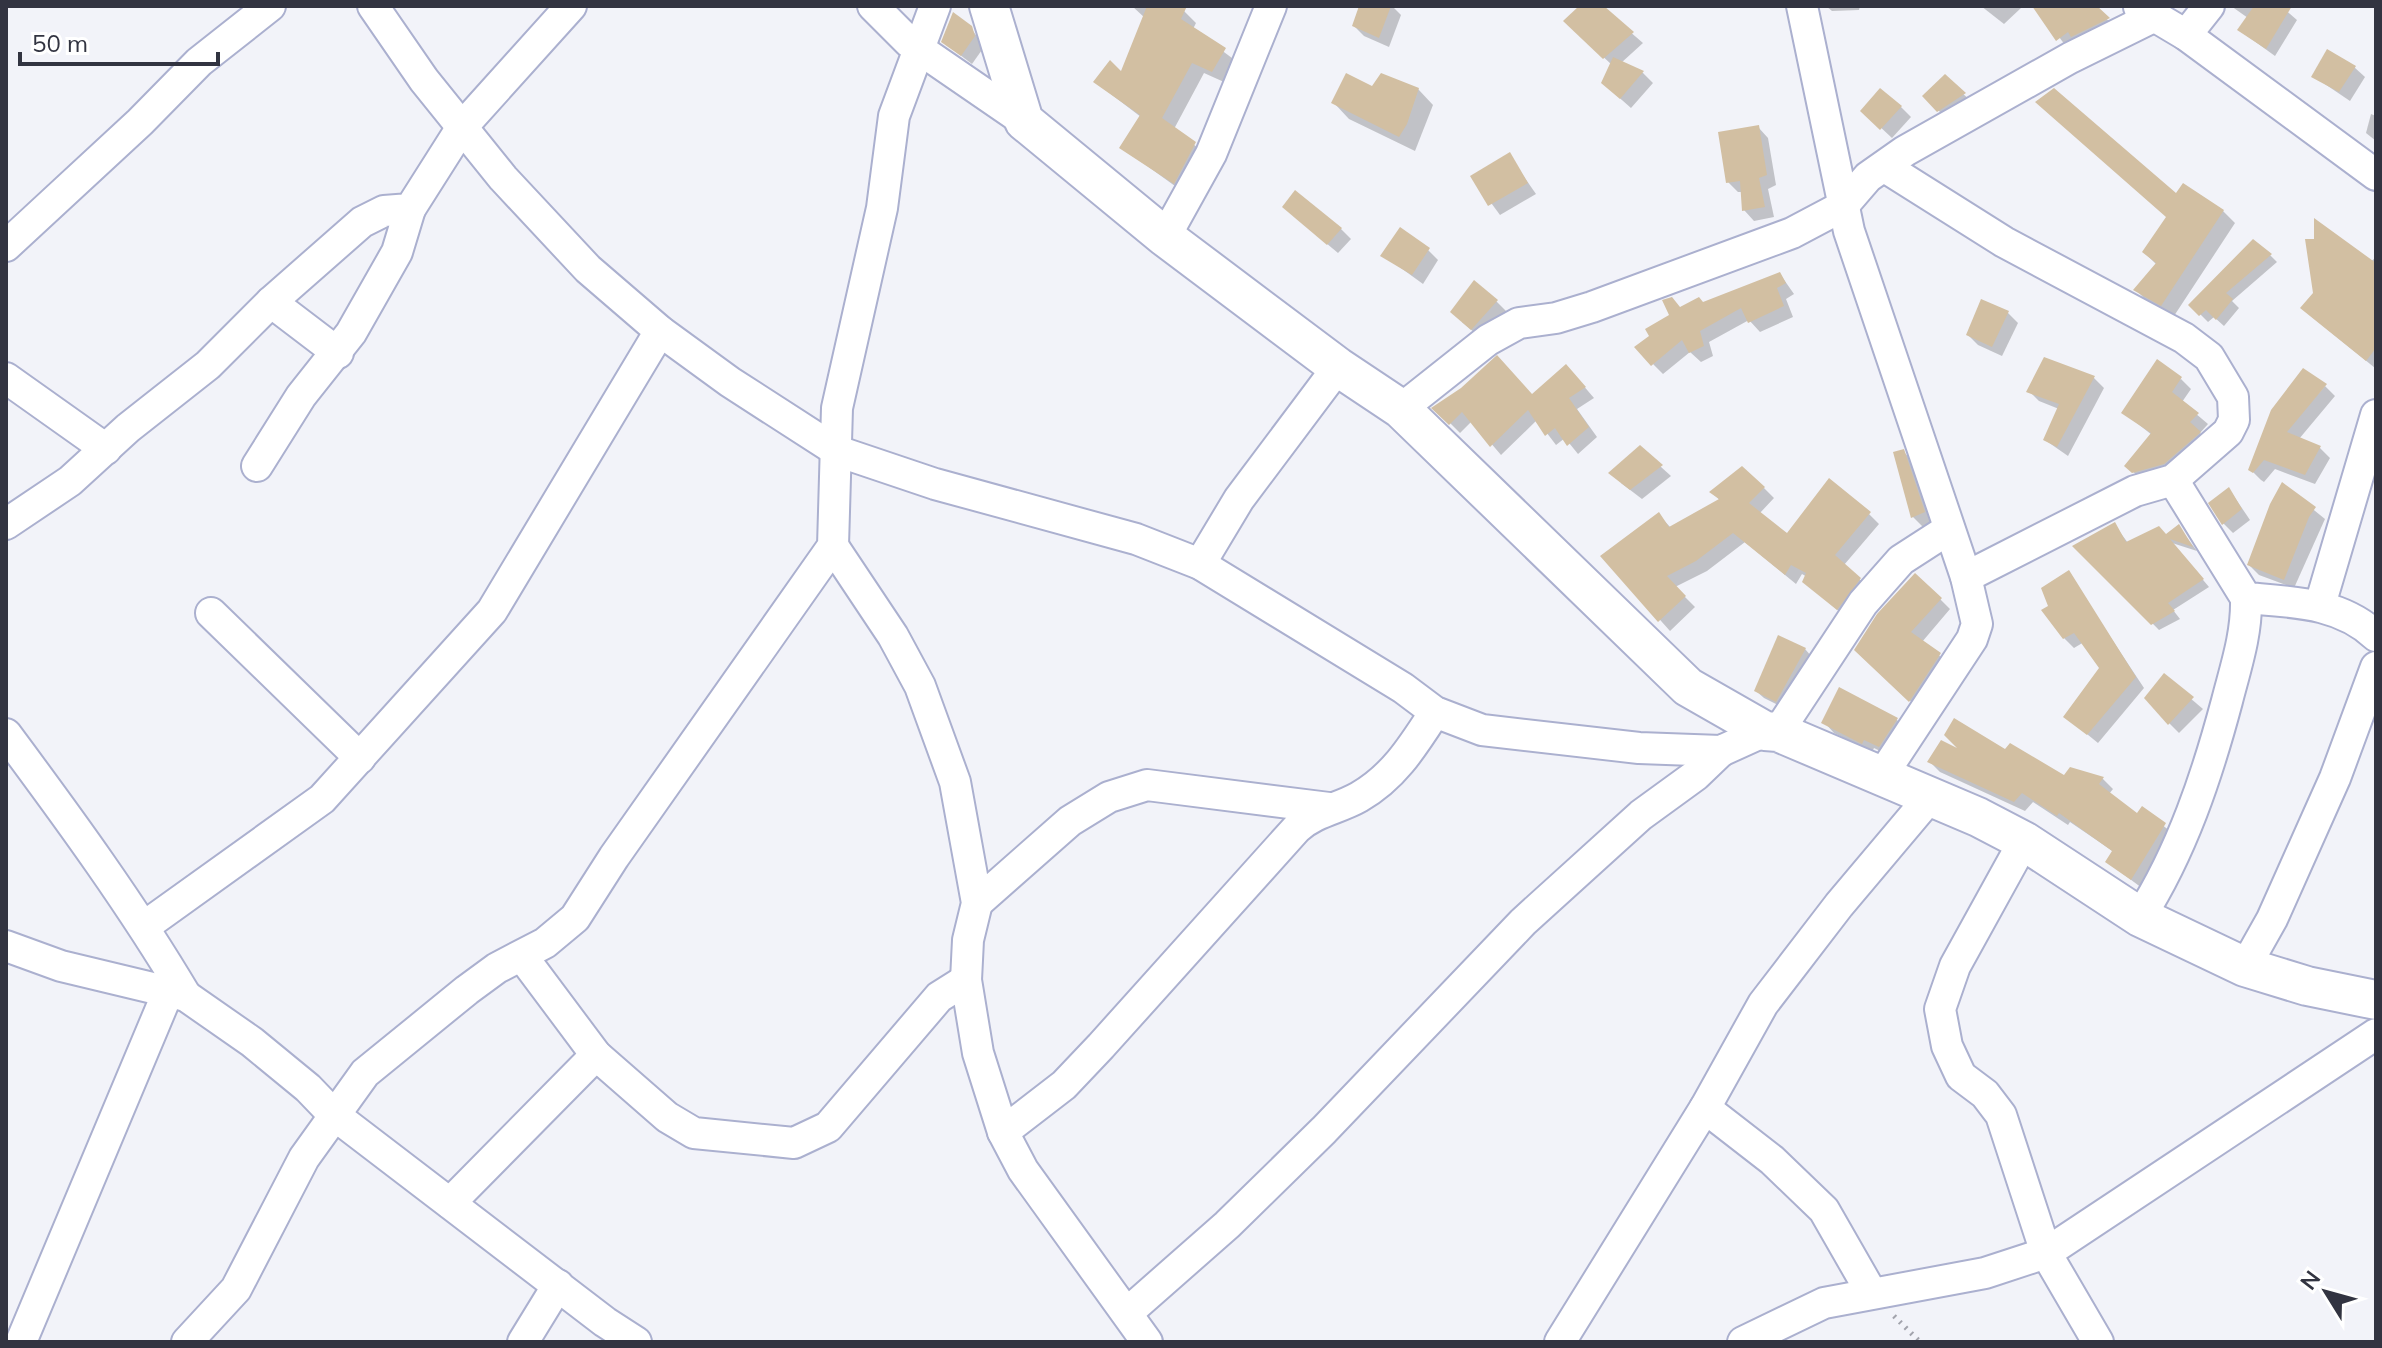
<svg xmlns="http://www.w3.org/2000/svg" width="2382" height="1348" font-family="Mulish,sans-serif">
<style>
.shadow{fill:#0003}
.building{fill:#d2bfa2}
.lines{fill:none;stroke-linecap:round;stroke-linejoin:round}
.minor-casing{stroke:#abb0cf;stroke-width:34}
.tertiary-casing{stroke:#abb0cf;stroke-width:42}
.path{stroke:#a2a3ac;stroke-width:5;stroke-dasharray:2 6;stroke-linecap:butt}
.minor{stroke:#fff;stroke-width:30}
.tertiary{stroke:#fff;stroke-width:38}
</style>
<rect width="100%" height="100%" fill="#f2f3f9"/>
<g class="shadow">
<polygon points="1132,6 1169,6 1184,11 1196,23 1193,29 1236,61 1224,82 1204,73 1174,129 1207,155 1186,194 1121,147 1141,117 1095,82 1122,74 1145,18"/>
<polygon points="1361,6 1392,6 1401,15 1389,47 1364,36 1354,26"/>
<polygon points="1582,6 1600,6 1643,43 1621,63 1643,73 1653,83 1631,108 1614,93 1612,65 1566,22"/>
<polygon points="1826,6 1860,6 1859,10 1832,11"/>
<polygon points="1981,6 2019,6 2021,8 2004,24"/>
<polygon points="2036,6 2092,6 2118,29 2068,49"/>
<polygon points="2231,6 2281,6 2297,20 2275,56 2239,30 2248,18"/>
<polygon points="971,28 984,47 972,64 943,42"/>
<polygon points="2354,67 2365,77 2350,101 2313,76"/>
<polygon points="1945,77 1974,104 1949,121 1925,97"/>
<polygon points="1372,89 1418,89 1433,105 1415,151 1349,119 1334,103"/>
<polygon points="1901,107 1911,117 1892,138 1862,110"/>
<polygon points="2371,114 2376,116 2376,141 2366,133"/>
<polygon points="1758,127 1768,138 1776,185 1768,189 1774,217 1754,221 1744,210 1743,192 1738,192 1728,182"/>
<polygon points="1509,155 1536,194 1500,215 1472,177"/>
<polygon points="2177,196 2223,211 2235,223 2174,316 2148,302 2136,290 2157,265 2144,252 2168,218"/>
<polygon points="1295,217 1341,229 1351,239 1338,253"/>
<polygon points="1428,250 1438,260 1423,284 1383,255"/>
<polygon points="2270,255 2277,262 2232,301 2239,308 2224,326 2214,317 2208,322 2191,305"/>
<polygon points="2376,257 2376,367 2375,368 2311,316"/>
<polygon points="1780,274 1794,294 1786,299 1793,317 1760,332 1749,320 1709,342 1713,356 1701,362 1690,352 1663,374 1653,364 1681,309 1703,304"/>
<polygon points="1496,301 1506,311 1482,339 1462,322"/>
<polygon points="1982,302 2008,313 2018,323 2002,356 1978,345 1968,335"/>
<polygon points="2045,359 2094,378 2104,388 2068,456 2045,440 2059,409 2039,401 2029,391"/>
<polygon points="1576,377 1594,398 1577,409 1597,437 1578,454 1565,438 1556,445 1537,420 1501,455 1472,421 1460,433 1435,408 1532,396"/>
<polygon points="2181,379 2191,389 2182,402 2208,424 2200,433 2210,443 2144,482 2127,466 2152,435 2123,412"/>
<polygon points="2325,386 2335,396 2299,439 2320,448 2330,458 2315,484 2275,469 2264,482 2261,480 2251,470"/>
<polygon points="1640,448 1671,476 1642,499 1621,483"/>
<polygon points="1903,451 1913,462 1934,522 1923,527 1913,517"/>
<polygon points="2283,485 2325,519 2294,588 2259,575 2249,565"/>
<polygon points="1764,488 1774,498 1759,514 1787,536 1869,514 1879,524 1844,565 1870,589 1848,619 1815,591 1807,577 1802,574 1796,584 1745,542 1707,571 1675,587 1695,607 1670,631 1603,556 1659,515 1671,528 1721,501 1712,493"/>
<polygon points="2229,489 2250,520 2233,533 2223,523"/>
<polygon points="2114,524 2128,543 2167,536 2179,527 2197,551 2172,543 2209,587 2173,610 2180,619 2159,630 2076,546"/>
<polygon points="2068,573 2144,688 2098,743 2066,717 2102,668 2084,642 2074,648 2064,638 2050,606"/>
<polygon points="1940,599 1950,609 1922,642 1950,664 1920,710 1856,650"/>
<polygon points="1805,649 1812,657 1784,708 1764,698 1756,691"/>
<polygon points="2164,676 2203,709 2179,733 2169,723"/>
<polygon points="1840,690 1897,720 1907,730 1890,756 1874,748 1872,752 1834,733 1824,722"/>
<polygon points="2006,752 2064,778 2071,769 2103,779 2113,789 2109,794 2138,816 2142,809 2175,835 2142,888 2107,862 2114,852 2070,822 2068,825 2033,802 2025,811 1940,772 1930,762 1964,753"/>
</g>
<g class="building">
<polygon points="1147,6 1187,6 1181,19 1226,48 1212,72 1192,63 1162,118 1196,142 1174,184 1119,148 1140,115 1093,82 1110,60 1121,71"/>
<polygon points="1359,6 1391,6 1379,38 1352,26"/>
<polygon points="1579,6 1604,6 1634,32 1603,59 1563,21"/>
<polygon points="2032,6 2097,6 2110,18 2071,37 2068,32 2056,41"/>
<polygon points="2254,6 2292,6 2266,49 2237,30"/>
<polygon points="953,12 972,26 975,36 961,56 941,42"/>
<polygon points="2327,49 2356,66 2339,92 2311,77"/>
<polygon points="1613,57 1644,71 1620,99 1601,83"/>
<polygon points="1346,73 1372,86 1381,73 1419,88 1407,124 1399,137 1331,103"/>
<polygon points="1945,74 1966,93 1937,112 1922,96"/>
<polygon points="1880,88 1902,106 1880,130 1860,111"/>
<polygon points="2054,88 2176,193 2183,183 2224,210 2161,306 2133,290 2156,263 2142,252 2166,217 2035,102"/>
<polygon points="1759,125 1767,175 1759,178 1765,207 1742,211 1740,181 1726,183 1718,132"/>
<polygon points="1510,152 1528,183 1488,206 1470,176"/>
<polygon points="1295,190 1342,228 1327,245 1282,207"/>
<polygon points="2314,218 2376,263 2376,348 2366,361 2300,308 2313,293 2305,239 2314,239"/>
<polygon points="1400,227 1430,248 1412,275 1380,256"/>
<polygon points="2253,239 2272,254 2226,293 2233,299 2216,320 2206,310 2199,316 2188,305"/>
<polygon points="1780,272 1786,283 1777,288 1784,306 1748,323 1741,308 1700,331 1704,346 1689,353 1682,340 1651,366 1634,347 1649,336 1645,329 1669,315 1662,300 1672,297 1680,307 1699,297 1703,302"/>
<polygon points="1474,280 1498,300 1471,330 1450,312"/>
<polygon points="1981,299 2009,311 1992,347 1966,335"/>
<polygon points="1497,355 1532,394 1566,364 1586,387 1569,398 1589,427 1567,446 1555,428 1545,436 1528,410 1490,447 1462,412 1449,425 1431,408 1461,388"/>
<polygon points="2044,357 2095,376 2057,447 2043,440 2059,404 2026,392"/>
<polygon points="2157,359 2182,377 2172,392 2199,413 2190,422 2201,432 2164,464 2132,473 2124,466 2151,433 2121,413"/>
<polygon points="2303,368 2327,384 2287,432 2321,446 2305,475 2264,460 2253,473 2248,470 2271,410"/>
<polygon points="1640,445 1663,465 1630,490 1608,473"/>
<polygon points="1904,449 1925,512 1911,518 1893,452"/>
<polygon points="1742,466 1765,487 1749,503 1787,533 1829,478 1871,512 1835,555 1861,578 1837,610 1802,582 1806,573 1791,565 1785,575 1733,533 1696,561 1667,576 1686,596 1658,622 1600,556 1659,512 1669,527 1719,499 1709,492"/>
<polygon points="2282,482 2316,507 2309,517 2284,580 2247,565 2270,504"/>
<polygon points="2229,487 2242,509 2222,525 2208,503"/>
<polygon points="2115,522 2126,542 2159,526 2166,534 2179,524 2193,547 2170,539 2204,579 2168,603 2175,611 2151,625 2072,546"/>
<polygon points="2069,570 2136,677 2087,735 2063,717 2099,668 2074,633 2063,639 2041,610 2048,606 2041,588"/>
<polygon points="1915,573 1942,598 1911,632 1941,653 1909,702 1854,650 1877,614"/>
<polygon points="1778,635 1806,648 1776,702 1754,691"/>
<polygon points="2164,673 2194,697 2168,725 2144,698"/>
<polygon points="1839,687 1898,718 1879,747 1864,740 1862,744 1821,723"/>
<polygon points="1954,718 2005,749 2010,743 2064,775 2070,767 2104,777 2099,784 2137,813 2142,806 2166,823 2131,880 2105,862 2112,851 2059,813 2057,816 2022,793 2014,802 1927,762 1941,740 1957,748 1944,735"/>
</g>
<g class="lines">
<g class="minor-casing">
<g id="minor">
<polyline points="373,6 424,80 503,178 588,269 660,331 730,382 837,451 935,484 1136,539 1200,564 1403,688 1435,712 1482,730 1639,748 1721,751 1765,731"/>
<polyline points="873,6 909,42 1024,121"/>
<polyline points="1802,6 1849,231 1966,577 1977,624 1972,639 1883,774"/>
<polyline points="2139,7 2186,35 2376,175"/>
<polyline points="2186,35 2209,6"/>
<polyline points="1885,167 2004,242 2184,338 2209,357 2233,397 2234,420 2228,432 2173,480 2135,491 1966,577"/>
<polyline points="1165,237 1211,154 1271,6"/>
<polyline points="6,246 140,122 199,62 270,6"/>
<polyline points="271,302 338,353"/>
<polyline points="6,378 106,449"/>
<polyline points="1401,409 1488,340 1519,323 1556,318 1592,307 1792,233 1843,206 1868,177 1905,151 2070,58 2153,17"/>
<polyline points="257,466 301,396 351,333 397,252 410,209"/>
<path d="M2173 480 2246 598C2292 602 2340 602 2376 636"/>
<polyline points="6,524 70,481 128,428 208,365 271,302 362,222 384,211 410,209 462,127 571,6"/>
<polyline points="833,546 893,636 920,686 955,782 977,903 968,940 966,980 978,1053 1003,1132 1023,1170 1147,1342"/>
<polyline points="1200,564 1239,499 1338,367"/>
<polyline points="2320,605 2376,415"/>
<polyline points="211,613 360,758"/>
<polyline points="1778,732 1863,603 1901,560 1949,529"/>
<path d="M6 734C70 820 132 905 186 996"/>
<polyline points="2024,841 1955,966 1940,1009 1947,1046 1961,1076 1985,1094 2001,1115 2046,1253 2098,1342"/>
<polyline points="977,903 1070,821 1109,797 1147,785 1329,808"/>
<path d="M2140 917C2182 851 2207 776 2227 701 2236 666 2247 634 2246 598"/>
<polyline points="145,926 322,799 492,611 660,331"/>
<polyline points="6,946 61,966 186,996 252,1042 308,1088 333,1114 605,1322 636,1342"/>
<polyline points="522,956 596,1055 667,1117 694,1133 794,1143 828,1127 939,997 966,980"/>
<polyline points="2245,967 2272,919 2335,778 2376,667"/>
<polyline points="1705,1108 1772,1160 1824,1210 1871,1292"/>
<path d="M1003 1132 1064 1085 1101 1046 1297 828C1316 811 1338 809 1359 797 1394 777 1413 746 1435 712"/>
<polyline points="450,1203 596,1055"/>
<polyline points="1127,1313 1227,1225 1324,1130 1523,922 1641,815 1696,775 1721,751"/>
<polyline points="21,1342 168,992"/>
<polyline points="187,1342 236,1289 304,1158 365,1073 467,990 497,968 545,943 575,918 614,857 833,546 837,408 882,208 894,116 935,6"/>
<polyline points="523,1342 558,1285"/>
<polyline points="1560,1342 1705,1108 1763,1004 1839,905 1930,797"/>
<polyline points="1743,1342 1824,1303 1985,1273 2046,1253 2376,1034"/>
</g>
</g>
<g class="tertiary-casing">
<polyline id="tertiary" points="989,6 1024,121 1165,237 1338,367 1401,409 1688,687 1765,731 1778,732 1978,817 2024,841 2140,917 2245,967 2307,986 2376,1000"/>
</g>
<polyline class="path" points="1894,1316 1920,1342"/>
<use href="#minor" class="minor"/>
<use href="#tertiary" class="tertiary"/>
</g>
<rect width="2382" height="1348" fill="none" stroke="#323441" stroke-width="16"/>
<g transform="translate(2326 1292) rotate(307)" stroke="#ffffff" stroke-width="6" paint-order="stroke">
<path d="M0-6L14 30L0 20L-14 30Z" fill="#323441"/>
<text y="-12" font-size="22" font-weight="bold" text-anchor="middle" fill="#323441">N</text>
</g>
<path d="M20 52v12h198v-12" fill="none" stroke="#323441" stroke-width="4"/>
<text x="32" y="52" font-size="24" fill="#323441" stroke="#ffffff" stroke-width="6" paint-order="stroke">50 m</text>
</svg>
